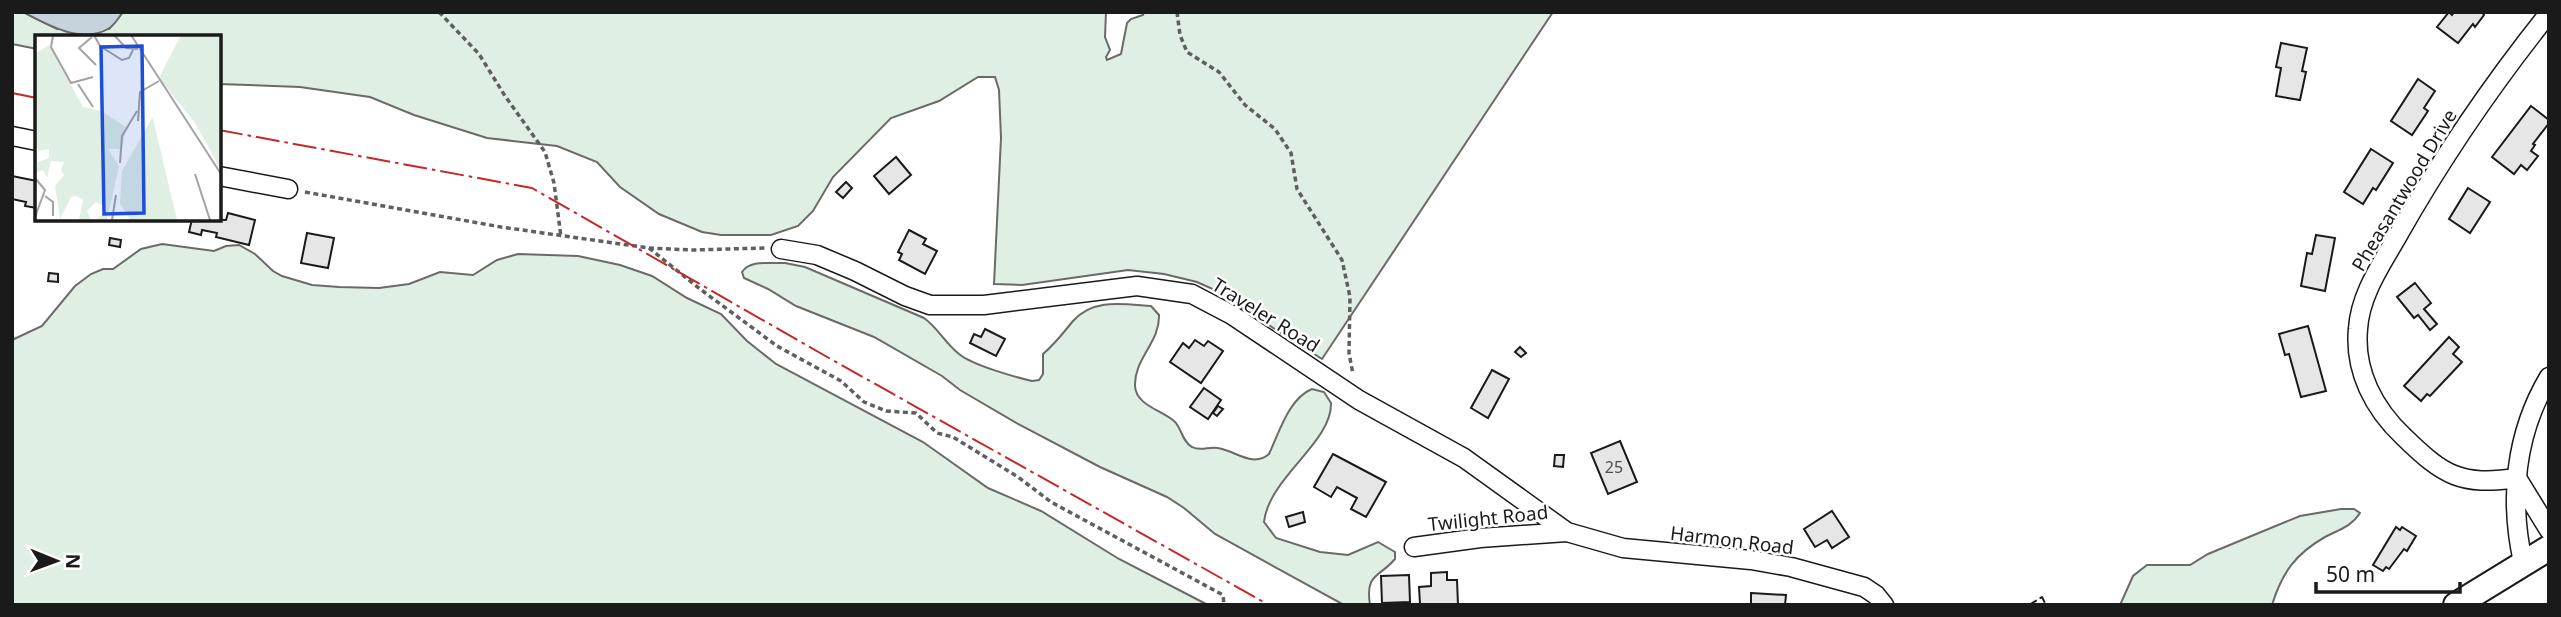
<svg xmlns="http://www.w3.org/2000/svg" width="2561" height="617" font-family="'Noto Sans',sans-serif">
<rect width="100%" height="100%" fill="#fff"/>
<!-- green -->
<g fill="#e0efe3" stroke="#6a6a6a" stroke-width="2">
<path d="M 12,12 L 23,12 L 57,29 L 109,29 L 123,12 L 1106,12 L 1105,37 L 1110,50 L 1106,57 L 1107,60 L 1121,54 L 1127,23 L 1131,19 L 1143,15 L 1144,12 L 1553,12 L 1322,359 L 1242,308 L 1224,294 L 1197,282 L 1164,274 L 1128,270 L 1022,285 L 994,284 L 1001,138 L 999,90 L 995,77 L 978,77 L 939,101 L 891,118 L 833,177 L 813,211 L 798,226 L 771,235 L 721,235 L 702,232 L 659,214 L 620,187 L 597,162 L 557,146 L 487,138 L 414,115 L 370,97 L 300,87 L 219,84 L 219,37 L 37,37 L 37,49 L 12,44 Z"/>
<path d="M 162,244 L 214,251 L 226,246 L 239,245 L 255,254 L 273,271 L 282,276 L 312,285 L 339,287 L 379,288 L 409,284 L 440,272 L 473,275 L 497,260 L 518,254 L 578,256 L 620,265 L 652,276 L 687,298 L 721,314 L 747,341 L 776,364 L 923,442 L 988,488 L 1041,511 L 1119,559 L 1208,605 L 12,605 L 12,340 L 42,326 L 75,286 L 91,274 L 103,269 L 113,269 L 141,249 Z"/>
<path d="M 785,263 L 805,267 L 924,318 C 938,328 945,343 959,354 C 972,365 1015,377 1032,381 L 1039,380 L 1043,374 L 1043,354 C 1055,344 1063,333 1073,321 C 1093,298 1123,304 1151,306 L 1159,315 C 1160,343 1134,358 1135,386 C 1136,405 1161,410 1174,421 C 1182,428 1182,442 1192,447 C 1201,452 1209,446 1218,448 C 1236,451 1253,468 1269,454 C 1279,433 1289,398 1312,389 L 1324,392 L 1331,403 C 1332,443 1269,477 1264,522 L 1276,538 L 1320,552 L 1348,555 L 1378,542 L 1395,552 L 1395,559 C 1379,578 1365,573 1370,605 L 1344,605 L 1215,534 L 1184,508 L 1167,497 L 1100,467 L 1018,424 L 960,390 L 942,376 L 874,337 L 796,306 L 768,289 L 744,278 L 742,272 C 750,259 771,264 785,263 Z"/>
<path d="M 2341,509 L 2354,509 L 2360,513 C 2351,527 2338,530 2325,537 C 2295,554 2282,573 2272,605 L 2120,605 L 2133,576 L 2147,565 L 2190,565 L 2208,554 L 2300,516 Z"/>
</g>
<!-- water -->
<path fill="#c6d2dc" stroke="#6a6a6a" stroke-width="2" d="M 23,12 L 123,12 C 119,17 114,26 108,29 C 81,44 47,25 23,12 Z"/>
<!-- building -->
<g fill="#e6e6e6" stroke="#1a1a1a" stroke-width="2">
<path d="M 2449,12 L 2452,15 L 2454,12 L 2482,12 L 2484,15 L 2475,27 L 2473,24 L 2458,43 L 2437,27 Z"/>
<path d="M 2281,43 L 2307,48 L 2302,71 L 2306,72 L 2300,100 L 2276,96 L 2281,68 L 2276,67 Z"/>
<path d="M 2418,79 L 2435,91 L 2424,108 L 2428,111 L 2412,135 L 2391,121 Z"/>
<path d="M 2531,106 L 2549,120 L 2549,123 L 2533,144 L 2535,145 L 2531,151 L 2538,156 L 2527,170 L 2521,165 L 2514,174 L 2492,157 Z"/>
<path d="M 2371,149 L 2393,163 L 2376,190 L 2373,188 L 2363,204 L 2344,192 Z"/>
<path d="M 896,157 L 911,175 L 889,194 L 874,176 Z"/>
<path d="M 12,176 L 37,181 L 37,208 L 25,206 L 26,202 L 12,199 Z"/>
<path d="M 846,182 L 852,188 L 843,198 L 836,192 Z"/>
<path d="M 2468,188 L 2490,202 L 2470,233 L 2449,219 Z"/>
<path d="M 228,213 L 255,220 L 249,245 L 216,237 L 217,233 L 202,230 L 201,235 L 189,232 L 192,219 L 226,220 Z"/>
<path d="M 909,230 L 926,239 L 923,244 L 937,251 L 925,274 L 899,260 L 902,254 L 898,252 Z"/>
<path d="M 307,233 L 334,238 L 328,268 L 301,263 Z"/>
<path d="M 2316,235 L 2335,238 L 2325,291 L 2301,286 L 2307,253 L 2312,254 Z"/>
<path d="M 110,238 L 121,240 L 120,247 L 109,245 Z"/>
<path d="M 49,273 L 58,274 L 58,282 L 48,281 Z"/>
<path d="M 2415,283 L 2431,303 L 2424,309 L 2437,324 L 2430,330 L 2418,315 L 2414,318 L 2397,297 Z"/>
<path d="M 2308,326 L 2326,391 L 2301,397 L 2289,354 L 2285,355 L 2279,334 Z"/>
<path d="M 985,329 L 1005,339 L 996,356 L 970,343 L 974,334 L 981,337 Z"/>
<path d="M 2449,337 L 2459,347 L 2453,354 L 2462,362 L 2430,396 L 2427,394 L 2421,401 L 2404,386 Z"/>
<path d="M 1195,340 L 1204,346 L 1208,341 L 1223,351 L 1201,383 L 1170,362 L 1183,343 L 1189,348 Z"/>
<path d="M 1520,347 L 1526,353 L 1521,357 L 1515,352 Z"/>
<path d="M 1492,370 L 1509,379 L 1488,418 L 1471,408 Z"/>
<path d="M 1204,388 L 1221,400 L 1208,419 L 1190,407 Z"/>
<path d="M 1218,406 L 1223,409 L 1217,416 L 1213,413 Z"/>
<path d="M 1620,441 L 1637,482 L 1608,494 L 1591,453 Z"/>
<path d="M 1333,454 L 1386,482 L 1366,517 L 1351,509 L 1357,498 L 1337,487 L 1331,497 L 1314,487 Z"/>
<path d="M 1555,455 L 1564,455 L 1563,467 L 1554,466 Z"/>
<path d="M 1832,511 L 1849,537 L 1832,548 L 1827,540 L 1815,547 L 1804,529 Z"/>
<path d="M 1303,512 L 1305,522 L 1289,527 L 1286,517 Z"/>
<path d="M 2396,527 L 2400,530 L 2402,527 L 2416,536 L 2407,551 L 2404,549 L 2389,569 L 2386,567 L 2383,571 L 2373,565 Z"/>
<path d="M 1447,572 L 1447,580 L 1457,580 L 1458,605 L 1420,604 L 1419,587 L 1431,586 L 1431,573 Z"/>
<path d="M 1409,575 L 1410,602 L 1382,603 L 1381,576 Z"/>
<path d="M 1751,593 L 1786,595 L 1785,605 L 1751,605 Z"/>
</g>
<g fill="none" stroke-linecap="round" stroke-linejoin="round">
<!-- street casing -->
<g stroke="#1a1a1a" stroke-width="21">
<g id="street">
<path d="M 12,136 L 37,141"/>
<path d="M 219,176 L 288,189"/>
<path d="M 781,249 L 817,255 L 855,271 L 905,296 L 930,305 L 984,305 L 1137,286 L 1192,294 L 1232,315 L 1359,400 L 1464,458 L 1567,532 L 1623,548 L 1751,560 L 1791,567 L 1864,587 L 1876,595 L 1884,605"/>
<path d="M 2517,478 C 2461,486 2444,476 2404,437 C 2374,409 2354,371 2358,329 C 2360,295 2381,265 2397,237 C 2441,159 2493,83 2549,13"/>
<path d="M 2517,478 L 2549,530"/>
<path d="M 1414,547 L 1480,538 L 1567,532"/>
<path d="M 2523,562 C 2509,499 2515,434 2549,377"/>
</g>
</g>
<!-- secondary casing -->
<g stroke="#1a1a1a" stroke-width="28">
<path id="secondary" d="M 2456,605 L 2549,548"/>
</g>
<!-- path -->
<g stroke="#5f5f5f" stroke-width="3.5" stroke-dasharray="5 3.5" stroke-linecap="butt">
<path d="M 439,12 L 479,54 L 505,96 L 545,152 L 554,183 L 561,237"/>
<path d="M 1177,12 L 1180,35 L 1187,52 L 1219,72 L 1245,105 L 1275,129 L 1291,153 L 1297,189 L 1342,260 L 1350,297 L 1349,353 L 1353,374"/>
<path d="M 305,192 L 501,227 L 649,248 L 692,250 L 765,248"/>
<path d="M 649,248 L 700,289 L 777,346 L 841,381 L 864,402 L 886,411 L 916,413 L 937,433 L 953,437 L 1018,477 L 1051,502 L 1223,595 L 1224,605"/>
</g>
<!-- street -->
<use href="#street" stroke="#fff" stroke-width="18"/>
<!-- secondary -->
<use href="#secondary" stroke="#fff" stroke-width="24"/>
<!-- fence -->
<path stroke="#1a1a1a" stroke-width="2" stroke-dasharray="9 3.5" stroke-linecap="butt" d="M 2029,605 L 2042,597 L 2046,605"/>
<!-- power -->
<g stroke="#c62828" stroke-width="2" stroke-dasharray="24 5 3.5 5" stroke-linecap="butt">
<path d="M 12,93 L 37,98"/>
<path d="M 219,130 L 532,188 L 829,358 L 1269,605"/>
</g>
</g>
<g text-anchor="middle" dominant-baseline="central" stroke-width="5" stroke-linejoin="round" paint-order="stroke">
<!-- number labels -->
<g font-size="16" fill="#4d4d4d">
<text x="1614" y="467">25</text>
</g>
<!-- street labels -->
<g font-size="19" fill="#1a1a1a" stroke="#fff">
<text transform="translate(2404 190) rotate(-59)">Pheasantwood Drive</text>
<text transform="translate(1266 315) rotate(32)">Traveler Road</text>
<text transform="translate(1488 518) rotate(-6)">Twilight Road</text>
<text transform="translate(1732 540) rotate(7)">Harmon Road</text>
</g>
</g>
<!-- overview -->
<g transform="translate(35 35)">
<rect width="186" height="186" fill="#fff"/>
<path d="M 146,0 L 185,0 L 185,133 L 160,88 L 124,43 ZM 14,10 L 48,72 L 66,76 L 91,92 L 87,114 L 73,114 L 84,131 L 72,185 L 61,185 L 72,173 L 61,167 L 52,176 L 56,185 L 44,185 L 48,165 L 42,161 L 36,162 L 25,184 L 20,151 L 29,140 L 26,135 L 29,127 L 16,126 L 12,143 L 8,135 L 0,138 L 0,128 L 14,123 L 14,114 L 4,116 L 1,112 L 0,19 ZM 117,83 L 118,84 L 142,185 L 95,185 L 85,168 L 87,136 Z" fill="#e0efe3"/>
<path fill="none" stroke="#a3a3a3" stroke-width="2" d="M 59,0 L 65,11 L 87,25 L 94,23 L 98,15M 79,0 L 91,13 L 103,14M 96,0 L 186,139M 18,1 L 16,12 L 36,48 L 58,42M 57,2 L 44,13 L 61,30M 43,49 L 58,72M 103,86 L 105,57 L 124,46M 85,128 L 87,101 L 102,76M 160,139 L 175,185M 0,143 L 10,155 L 0,182M 10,161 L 18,167 L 18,181M 77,185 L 81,160"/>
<path fill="#1d4ed8" fill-opacity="0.15" stroke="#1d4ed8" stroke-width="3.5" d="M 107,11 L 109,178 L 69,179 L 66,12 Z"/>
<rect width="186" height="186" fill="none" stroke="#1a1a1a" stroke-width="3.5"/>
</g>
<!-- border -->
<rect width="2561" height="617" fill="none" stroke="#1a1a1a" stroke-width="28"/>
<!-- north arrow -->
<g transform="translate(56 561) rotate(91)" stroke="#ffffff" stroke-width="5" paint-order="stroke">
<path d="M0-5L12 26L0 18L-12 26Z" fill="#1a1a1a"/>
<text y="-10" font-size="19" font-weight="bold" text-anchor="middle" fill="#1a1a1a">N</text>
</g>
<!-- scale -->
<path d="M2316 582v10h144v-10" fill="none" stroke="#1a1a1a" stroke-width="3.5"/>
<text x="2326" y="582" font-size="21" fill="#1a1a1a" stroke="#ffffff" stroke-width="5" paint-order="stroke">50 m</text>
</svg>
